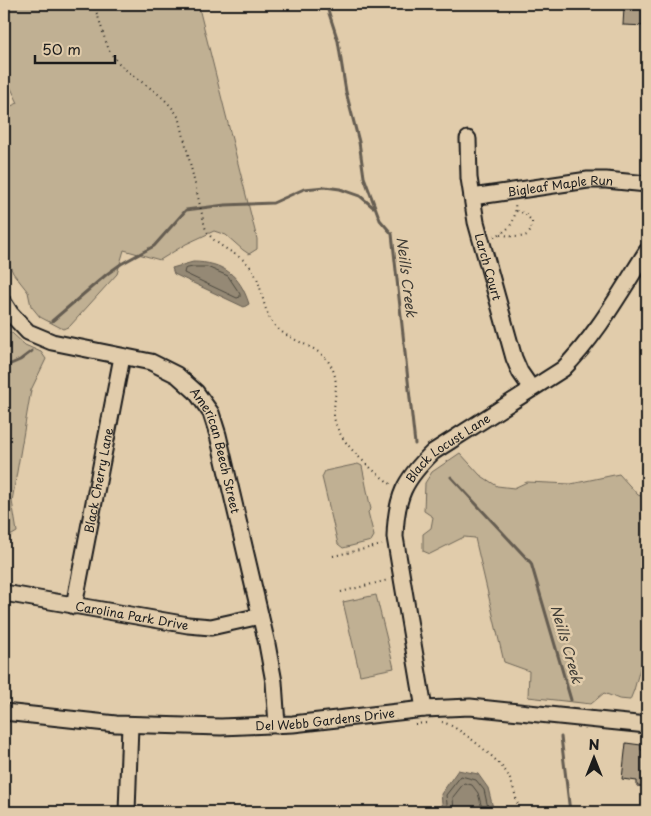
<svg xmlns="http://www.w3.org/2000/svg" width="651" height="816" font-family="'Playpen Sans',sans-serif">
<rect width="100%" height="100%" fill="#e1ccab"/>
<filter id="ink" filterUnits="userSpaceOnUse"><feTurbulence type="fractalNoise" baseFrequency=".02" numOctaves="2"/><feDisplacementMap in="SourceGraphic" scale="10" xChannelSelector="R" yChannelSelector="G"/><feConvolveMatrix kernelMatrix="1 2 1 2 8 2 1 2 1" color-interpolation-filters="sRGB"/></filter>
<g filter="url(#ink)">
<!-- green -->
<g fill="#c0b093" stroke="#6e6658">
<path d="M 4,4 L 198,4 L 257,239 L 257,249 L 249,254 L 243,250 L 226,235 L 214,231 L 186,244 L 160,260 L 124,250 L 117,274 L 70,326 L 63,329 L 40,317 L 31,306 L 28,292 L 13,273 L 4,252 L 4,109 L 18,103 L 10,86 L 4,78 Z"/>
<path d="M 8,333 L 12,333 L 25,345 L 41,352 L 46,359 L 31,390 L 12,501 L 17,532 L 12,535 L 5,535 L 4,337 Z"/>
<path d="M 460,453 L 480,475 L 497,486 L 514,488 L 527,482 L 571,484 L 619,474 L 638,495 L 647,498 L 647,643 L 634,690 L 630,700 L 619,699 L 604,693 L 591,704 L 528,697 L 529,671 L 504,662 L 475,538 L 464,537 L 430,554 L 423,551 L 423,534 L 431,528 L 433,517 L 424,511 L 425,483 L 432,472 Z"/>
<path d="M 358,464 L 362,466 L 370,505 L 371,509 L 368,512 L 374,536 L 371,541 L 343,548 L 338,544 L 322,477 L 325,471 Z"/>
<path d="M 376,595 L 394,668 L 360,675 L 343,602 Z"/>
</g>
<!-- water -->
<g fill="#958974" stroke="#655d51">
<path d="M 193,262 C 223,262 240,275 249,304 L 244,307 L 174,274 L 172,268 Z"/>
<path d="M 458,770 L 478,774 L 488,788 L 494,812 L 443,812 L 441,794 Z"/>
</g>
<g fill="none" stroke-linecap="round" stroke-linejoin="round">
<!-- shore -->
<g stroke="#4c483f" stroke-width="1">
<path d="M 193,267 L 207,267 L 228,276 L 240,294 L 240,297 L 237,298 L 184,273 L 185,269 Z"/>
<path d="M 448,812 L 446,795 L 461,776 L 476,780 L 484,790 L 489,812"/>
<path d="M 454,812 L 453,797 L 464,783 L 472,785 L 478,793 L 483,812"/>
</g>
<!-- stream -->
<g stroke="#655d51" stroke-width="3">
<path d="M 326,4 L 338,41 L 346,92 L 359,142 L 364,177 L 380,220 L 392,234 L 415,444"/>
<path d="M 52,321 L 107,274 L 121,264 L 154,246 L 186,210 L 225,205 L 273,203 L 304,189 L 325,187 L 340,189 L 360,196 L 373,207"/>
<path d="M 4,367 L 20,360 L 32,351"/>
<path d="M 451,477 L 531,563 L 571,700"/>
<path d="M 561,737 L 570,812"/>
</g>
</g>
<!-- building -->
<g fill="#ab9b83" stroke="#1c1c1c">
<path d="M 624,8 L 647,9 L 647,26 L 623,25 Z"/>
<path d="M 626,743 L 641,745 L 641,750 L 647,750 L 647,787 L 637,786 L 637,781 L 622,779 Z"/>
</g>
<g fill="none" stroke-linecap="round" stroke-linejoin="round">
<!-- minor casing -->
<g stroke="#1c1c1c" stroke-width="19">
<g id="minor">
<path id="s1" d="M 468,139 L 469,178 L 476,222 L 514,358 L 520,372 L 531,388"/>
<path id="s2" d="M 472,197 L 588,180 L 606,180 L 647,184"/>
<path id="s3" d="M 4,303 L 11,314 L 28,332 L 52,342 L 151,362 L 177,375 L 196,392 L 211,413 L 218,435 L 267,644 L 274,682 L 277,725"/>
<path id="s4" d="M 4,593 L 188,625 L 211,627 L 260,616"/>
<path id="s5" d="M 74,606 L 122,357"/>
<path id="s6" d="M 424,709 L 395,537 C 396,497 404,480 433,452 L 563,369 C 597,335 621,291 647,251"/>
<path id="s7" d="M 4,712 L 116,724 L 221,727 L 293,724 L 424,709 L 470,707 L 647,725"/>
<path d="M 127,812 L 130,725"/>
</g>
</g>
<!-- path -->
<g stroke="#1c1c1c" stroke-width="2" stroke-dasharray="1 4" stroke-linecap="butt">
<path d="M 92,4 C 103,21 102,44 116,60 C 136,83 165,91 180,120 L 205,227 C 213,248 239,251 252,269 C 264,286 261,313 277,328 C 293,343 318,345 330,364 C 340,380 334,396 334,413 C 333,439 373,471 392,485"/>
<path d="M 501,234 C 516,238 533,241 532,221 L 524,213 L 516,211"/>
<path d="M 494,236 C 511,231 517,219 515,202"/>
<path d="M 333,556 L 382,545"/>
<path d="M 341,592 L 388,580"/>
<path d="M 442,722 C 457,725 501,761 508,775 C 514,786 516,800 520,812"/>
<path d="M 415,724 L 427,723"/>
</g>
<!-- minor -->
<use href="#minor" stroke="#e1ccab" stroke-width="15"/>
</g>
</g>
<g text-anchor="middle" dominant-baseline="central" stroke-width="5" stroke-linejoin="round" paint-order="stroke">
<!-- street labels -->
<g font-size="12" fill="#1c1c1c" stroke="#e1ccab">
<text stroke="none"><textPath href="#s2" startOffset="89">Bigleaf Maple Run</textPath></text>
<text stroke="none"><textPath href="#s1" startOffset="130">Larch Court</textPath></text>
<text stroke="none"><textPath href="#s6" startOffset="285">Black Locust Lane</textPath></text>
<text stroke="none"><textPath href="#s3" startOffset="282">American Beech Street</textPath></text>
<text stroke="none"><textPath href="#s5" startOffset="128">Black Cherry Lane</textPath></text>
<text stroke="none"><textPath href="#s4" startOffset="130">Carolina Park Drive</textPath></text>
<text stroke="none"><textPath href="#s7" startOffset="322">Del Webb Gardens Drive</textPath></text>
</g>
<!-- water labels -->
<g font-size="14" font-style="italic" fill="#403d36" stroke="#e1ccab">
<text transform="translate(407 277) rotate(83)">Neills Creek</text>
<text transform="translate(567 644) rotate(74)">Neills Creek</text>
</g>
</g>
<!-- margin -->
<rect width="651" height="816" fill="none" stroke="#e1ccab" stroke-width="20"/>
<rect x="10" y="10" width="631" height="796" fill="none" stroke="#1c1c1c" stroke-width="2" filter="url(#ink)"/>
<!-- north arrow -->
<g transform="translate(594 758)" stroke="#e1ccab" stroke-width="4" paint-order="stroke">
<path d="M0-4L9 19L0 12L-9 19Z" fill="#1c1c1c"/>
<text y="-8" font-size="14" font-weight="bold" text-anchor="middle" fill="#1c1c1c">N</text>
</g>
<!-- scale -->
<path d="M35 55v8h80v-8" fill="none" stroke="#1c1c1c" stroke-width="2.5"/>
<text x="42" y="55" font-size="15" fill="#1c1c1c" stroke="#e1ccab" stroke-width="4" paint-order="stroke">50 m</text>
</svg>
